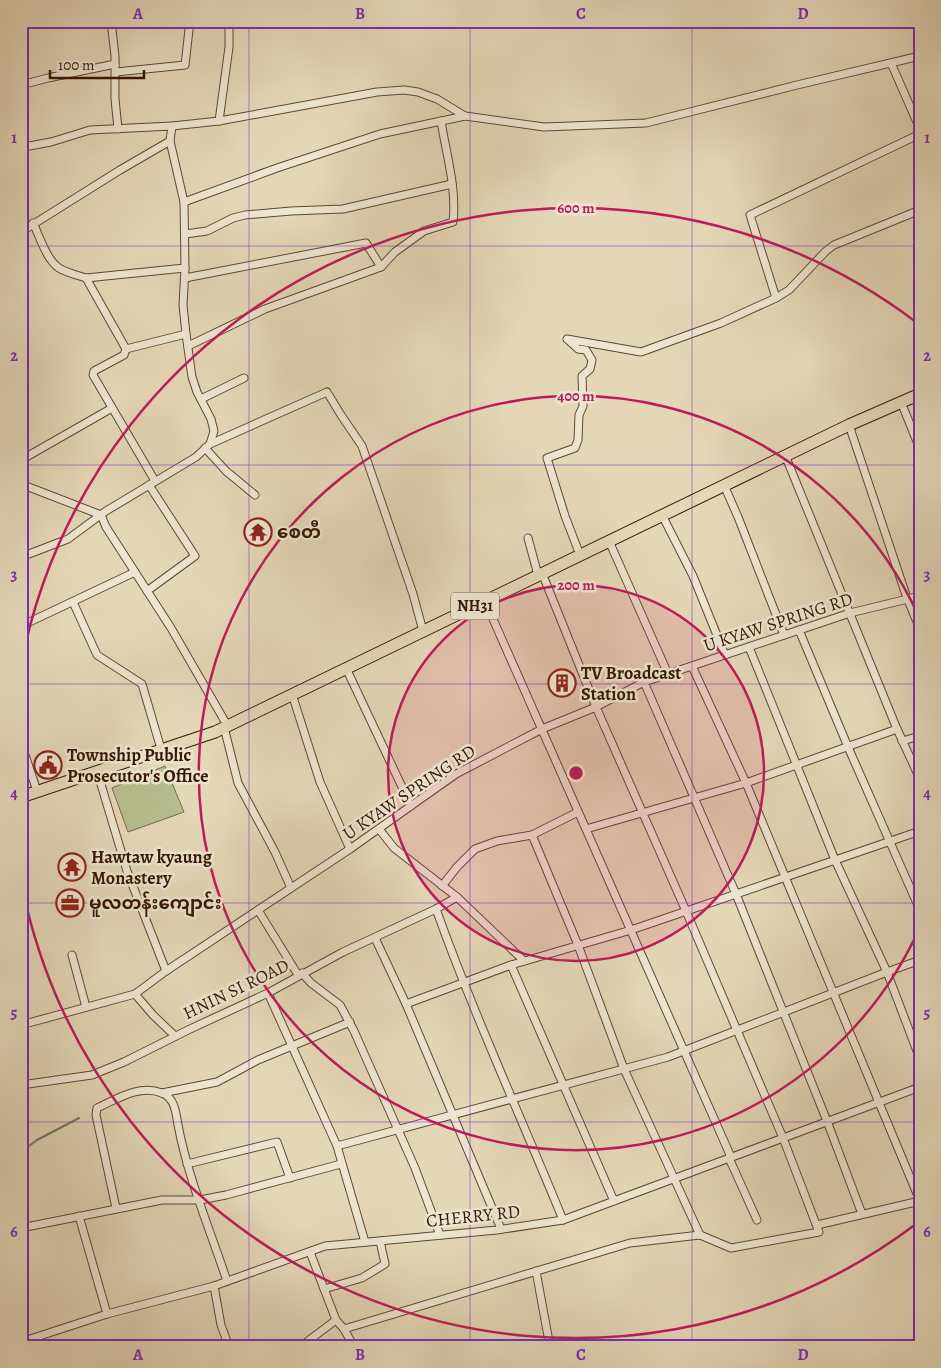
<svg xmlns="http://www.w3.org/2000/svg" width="941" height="1368" font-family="Alegreya,'Noto Sans Myanmar',serif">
<rect width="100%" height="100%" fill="#e4d7b8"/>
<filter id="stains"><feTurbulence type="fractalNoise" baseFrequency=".004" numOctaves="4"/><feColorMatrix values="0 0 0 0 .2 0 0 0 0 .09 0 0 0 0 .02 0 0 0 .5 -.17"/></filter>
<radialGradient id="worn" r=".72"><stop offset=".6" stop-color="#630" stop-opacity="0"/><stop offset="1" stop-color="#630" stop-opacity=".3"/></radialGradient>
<!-- green -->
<path fill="#b6be8d" stroke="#766a48" d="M 165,766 L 184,812 L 128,832 L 112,788 Z"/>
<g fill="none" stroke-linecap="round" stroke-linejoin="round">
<!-- stream -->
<path stroke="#6f786c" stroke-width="2" d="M 21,1152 L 37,1140 L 79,1118"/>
<!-- minor casing -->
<g stroke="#624631" stroke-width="9">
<g id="minor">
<path d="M 111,21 L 115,56 L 115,99 L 118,129"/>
<path d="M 891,63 L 920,129"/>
<path d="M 116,72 L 185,65 L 190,21"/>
<path d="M 21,85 L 48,78 L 115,64"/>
<path d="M 219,121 L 377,92 L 404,90 L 418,92 L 437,99 L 465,116"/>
<path d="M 172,126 L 219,121 L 229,47 L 229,21"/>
<path d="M 21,146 L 29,146 L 51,142 L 90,130 L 172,126 L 170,141 L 184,202 L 185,268 L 183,305 L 186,334 L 192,377 L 197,392 L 211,419 L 214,431 L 210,444 L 196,457 L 106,511 L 68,539 L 21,557"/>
<path d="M 184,202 L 277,168 L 380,134 L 465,116 L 544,127 L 646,123 L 797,85 L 920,56"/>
<path d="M 33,223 C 40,237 46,259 59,268 C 67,273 77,275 86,278 L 185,268"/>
<path d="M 21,232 L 120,170 L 170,141"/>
<path d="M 185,234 L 207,231 L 233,218 L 245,215 L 291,211 L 343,209 L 452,184"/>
<path d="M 86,278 L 126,349"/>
<path d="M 185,278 L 366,243 L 381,267"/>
<path d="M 776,298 L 750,215 L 920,134"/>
<path d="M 188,346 L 265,309 L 381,267 L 395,252 L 424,231 L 453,222 C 457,189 446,153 441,121"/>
<path d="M 126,349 L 124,355 L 94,371 L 93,375 L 155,481"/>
<path d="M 126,349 L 186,334"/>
<path d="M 201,399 L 244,378"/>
<path d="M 901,402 L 920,449"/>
<path d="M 849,425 L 907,598 L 920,629"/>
<path d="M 210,444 L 327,392 L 341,415 L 362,446 L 413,594 L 423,631"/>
<path d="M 205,448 L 226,471 L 255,495"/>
<path d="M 785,455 L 897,729 L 920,779"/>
<path d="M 21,460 L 112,408"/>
<path d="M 21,484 L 101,515 L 106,527 L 171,628 L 227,725"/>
<path d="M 724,485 L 738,517 L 784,635"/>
<path d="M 662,515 L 693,576 L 725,655"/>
<path d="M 528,538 L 538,575"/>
<path d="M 609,541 L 668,674"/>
<path d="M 580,555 L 565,516 L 547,458 L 575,448 L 578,440 L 579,415 L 583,406 L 582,376 L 590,369 L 592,360 L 586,350 L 578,349 L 567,339 L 641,352 L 721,323 L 776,298 L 789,290 L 826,251 L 834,245 L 920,210"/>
<path d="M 147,591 L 195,556 L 149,485"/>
<path d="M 485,601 L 731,1157"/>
<path d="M 73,602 L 97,655 L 142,684 L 161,749"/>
<path d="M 21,626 L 135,572"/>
<path d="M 799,630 L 848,747 L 920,910"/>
<path d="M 749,647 L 835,860 L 887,972 L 920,960"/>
<path d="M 692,666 L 746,783 L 920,1201"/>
<path d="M 346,668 L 411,806"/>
<path d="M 644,682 L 736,894 L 827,1121 L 862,1214"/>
<path d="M 292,694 L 320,782 L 350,849"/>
<path d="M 224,727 L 238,783 L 275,852 L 291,888"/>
<path d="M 902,741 L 920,736"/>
<path d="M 21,743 L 37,791"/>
<path d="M 97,771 L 127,871 L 166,971"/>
<path d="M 379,829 L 394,848 L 457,897 L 524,961"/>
<path d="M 586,829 L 746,783 L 897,729"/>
<path d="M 532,835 L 578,945 L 624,1069 L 700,1235"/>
<path d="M 442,886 L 457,867 L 475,849 L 497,841 L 532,835 L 578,812"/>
<path d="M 436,909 C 474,1015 521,1117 563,1220"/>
<path d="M 258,910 L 298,975"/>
<path d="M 375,938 L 406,1004 L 501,1229"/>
<path d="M 72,955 L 86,1007"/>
<path d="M 511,965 L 614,1201"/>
<path d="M 302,973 L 311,983 L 340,1005 L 354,1031 L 415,1168 L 440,1235"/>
<path d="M 268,993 L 337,1146 L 365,1242"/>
<path d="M 135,994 L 153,1015 L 175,1036"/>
<path d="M 406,1004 L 511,965 L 631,930 L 920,831"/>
<path d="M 21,1025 L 135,994 L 166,971 L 350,849 L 456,774 L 542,729 L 596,707 L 644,682 L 850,613 L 920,596"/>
<path d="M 21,1085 L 92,1075 L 124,1062 L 188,1030 L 268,993 L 343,952 L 436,909 L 457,897"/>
<path d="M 162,1093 L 217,1082 L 258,1060 L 350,1022"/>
<path d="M 337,1146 L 668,1057 L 887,972 L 920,1059"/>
<path d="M 729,1158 L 757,1220"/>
<path d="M 187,1164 L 277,1142 L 290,1178"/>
<path d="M 116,1208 L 96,1115 L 97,1108 C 117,1099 139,1084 162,1093 C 175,1098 176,1113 178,1125 C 188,1178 210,1230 227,1281"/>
<path d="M 79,1216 L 107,1314"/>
<path d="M 817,1225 L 920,1201"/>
<path d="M 21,1228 L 162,1200 L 200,1200 L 226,1195 L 341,1164"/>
<path d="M 310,1252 L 336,1320 L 344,1329 L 354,1347"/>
<path d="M 536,1271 L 550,1347"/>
<path d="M 214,1286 L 221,1325 L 229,1347"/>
<path d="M 324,1289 L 362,1278 L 385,1264 L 380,1241"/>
<path d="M 344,1329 L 630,1243 L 700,1235 L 731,1248 L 819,1232 L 783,1138 L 686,911 L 596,707 L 542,573"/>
<path d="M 21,1342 L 107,1314 L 214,1286 L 325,1246 L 497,1230 L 563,1220 L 920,1087"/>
<path d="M 300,1347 L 336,1320"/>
</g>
</g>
<!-- trunk casing -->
<g stroke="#361604" stroke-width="13">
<path id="trunk" d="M 21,797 L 215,732 L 849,425 L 920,394"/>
</g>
<!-- minor -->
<use href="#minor" stroke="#ede5d1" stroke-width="7"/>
<!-- trunk -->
<use href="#trunk" stroke="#e4d7b8" stroke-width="11"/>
</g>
<!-- grid -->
<path fill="none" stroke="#7b2cbf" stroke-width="1" stroke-opacity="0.55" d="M 249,21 L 249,1347M 470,21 L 470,1347M 692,21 L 692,1347M 21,246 L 920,246M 21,465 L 920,465M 21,684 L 920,684M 21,903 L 920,903M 21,1122 L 920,1122"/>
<!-- distance rings -->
<circle cx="576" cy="773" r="188" fill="#c2185b" fill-opacity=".12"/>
<g fill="none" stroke="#c2185b" stroke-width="2.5">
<circle cx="576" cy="773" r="188"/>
<path d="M919 929A377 377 0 1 1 919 617"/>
<path d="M916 1224A565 565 0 0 1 21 881M21 665A565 565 0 0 1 916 322"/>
</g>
<!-- icons -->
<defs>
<g id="temple-ring" transform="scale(1.4375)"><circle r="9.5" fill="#ede5d1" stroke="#8f2418" stroke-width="1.5"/><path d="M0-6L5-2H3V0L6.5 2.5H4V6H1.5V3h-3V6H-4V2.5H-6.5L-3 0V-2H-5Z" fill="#8f2418"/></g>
<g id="building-ring" transform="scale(1.4375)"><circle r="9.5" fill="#ede5d1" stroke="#8f2418" stroke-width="1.5"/><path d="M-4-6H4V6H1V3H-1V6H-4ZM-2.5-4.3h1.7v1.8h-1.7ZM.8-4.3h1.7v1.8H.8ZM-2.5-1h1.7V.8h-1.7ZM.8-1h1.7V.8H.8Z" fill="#8f2418"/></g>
<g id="civic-ring" transform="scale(1.4375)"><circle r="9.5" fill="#ede5d1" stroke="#8f2418" stroke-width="1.5"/><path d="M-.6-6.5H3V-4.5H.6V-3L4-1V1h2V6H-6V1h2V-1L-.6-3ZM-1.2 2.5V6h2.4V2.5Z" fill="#8f2418"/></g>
<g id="office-ring" transform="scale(1.4375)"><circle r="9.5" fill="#ede5d1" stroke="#8f2418" stroke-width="1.5"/><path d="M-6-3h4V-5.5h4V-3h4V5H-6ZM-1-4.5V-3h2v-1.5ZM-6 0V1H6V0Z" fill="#8f2418"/></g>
</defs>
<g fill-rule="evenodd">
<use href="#temple-ring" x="258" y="532"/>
<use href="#building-ring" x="562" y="683"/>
<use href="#civic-ring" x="48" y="765"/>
<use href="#temple-ring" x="72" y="867"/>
<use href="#office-ring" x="70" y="903"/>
</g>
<g text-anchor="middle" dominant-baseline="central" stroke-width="5" stroke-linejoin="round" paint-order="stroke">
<!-- shield labels -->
<rect fill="#ede5d1" stroke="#6d5442" stroke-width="1" x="451" y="592.5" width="48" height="27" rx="4"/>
<g font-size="16" font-weight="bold" fill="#361604">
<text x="475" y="606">NH31</text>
</g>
<!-- poi labels -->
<g font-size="18" font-weight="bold" fill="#361604" stroke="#ede5d1" text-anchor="start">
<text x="277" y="532">စေတီ</text>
<text x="581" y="673">TV Broadcast<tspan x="581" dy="21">Station</tspan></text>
<text x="67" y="755">Township Public<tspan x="67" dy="21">Prosecutor's Office</tspan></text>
<text x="91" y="857">Hawtaw kyaung<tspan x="91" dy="21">Monastery</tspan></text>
<text x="89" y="903">မူလတန်းကျောင်း</text>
</g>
<!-- street labels -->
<g font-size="18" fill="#361604" stroke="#ede5d1">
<text transform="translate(778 622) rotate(-18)">U KYAW SPRING RD</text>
<text transform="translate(409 792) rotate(-34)">U KYAW SPRING RD</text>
<text transform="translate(236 989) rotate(-26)">HNIN SI ROAD</text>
<text transform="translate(473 1216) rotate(-6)">CHERRY RD</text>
</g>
</g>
<circle cx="576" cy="773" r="8" fill="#c2185b" stroke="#ede5d1" stroke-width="2.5"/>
<g font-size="15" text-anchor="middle" font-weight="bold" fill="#c2185b" stroke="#ede5d1" stroke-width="5" stroke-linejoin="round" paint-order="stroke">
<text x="576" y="213">600 m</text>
<text x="576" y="401">400 m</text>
<text x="576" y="590">200 m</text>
</g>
<!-- margin -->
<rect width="941" height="1368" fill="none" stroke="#e4d7b8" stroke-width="55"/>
<!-- scale -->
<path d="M50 70v8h94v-8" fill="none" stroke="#361604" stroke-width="2.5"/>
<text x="58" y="70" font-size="15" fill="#361604" stroke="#ede5d1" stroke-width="4" paint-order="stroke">100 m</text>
<rect x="28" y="28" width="886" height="1312" fill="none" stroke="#7b2cbf" stroke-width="2"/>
<g font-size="16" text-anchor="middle" font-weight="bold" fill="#7b2cbf">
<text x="138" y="19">A</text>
<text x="360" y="19">B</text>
<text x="581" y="19">C</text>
<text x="803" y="19">D</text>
<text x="14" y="143">1</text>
<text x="927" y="143">1</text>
<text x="14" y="361">2</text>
<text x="927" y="361">2</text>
<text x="14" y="580">3</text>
<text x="927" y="580">3</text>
<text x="14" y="799">4</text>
<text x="927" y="799">4</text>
<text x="14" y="1018">5</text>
<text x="927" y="1018">5</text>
<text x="14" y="1237">6</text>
<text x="927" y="1237">6</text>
<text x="138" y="1360">A</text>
<text x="360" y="1360">B</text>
<text x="581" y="1360">C</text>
<text x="803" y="1360">D</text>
</g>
<rect width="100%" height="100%" filter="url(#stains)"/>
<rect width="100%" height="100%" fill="url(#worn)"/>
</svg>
